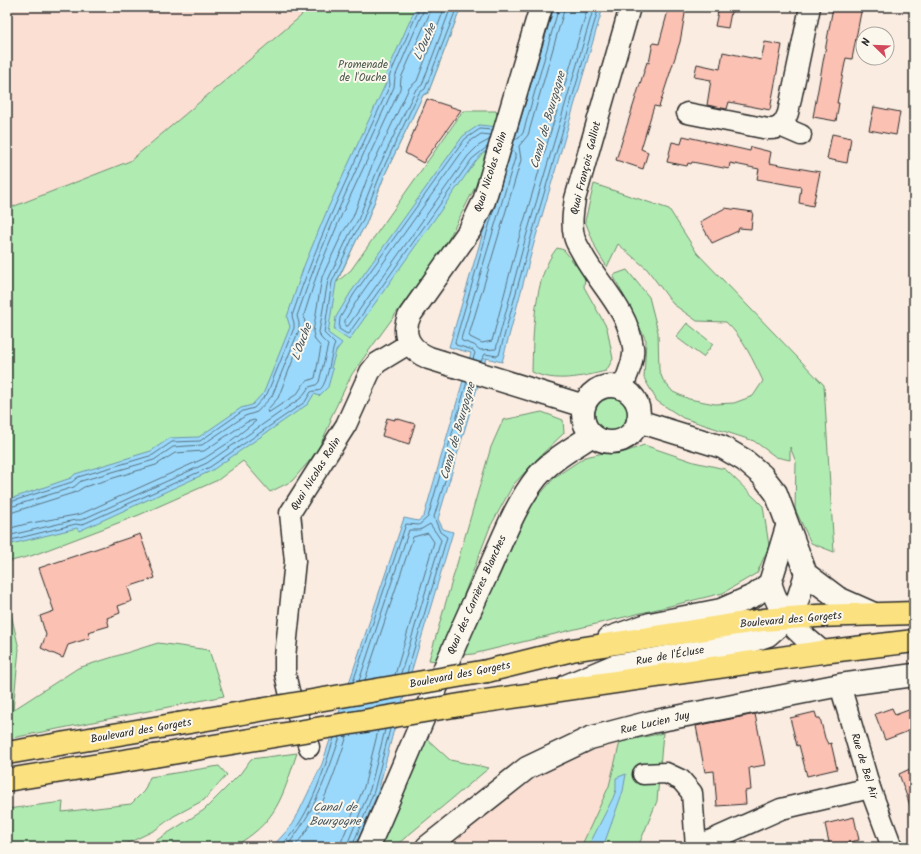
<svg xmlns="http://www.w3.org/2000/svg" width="921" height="854" font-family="Kalam,sans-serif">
<rect width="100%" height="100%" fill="#fbece1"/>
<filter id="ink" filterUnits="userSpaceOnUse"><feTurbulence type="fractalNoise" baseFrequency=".025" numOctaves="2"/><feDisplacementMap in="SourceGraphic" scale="8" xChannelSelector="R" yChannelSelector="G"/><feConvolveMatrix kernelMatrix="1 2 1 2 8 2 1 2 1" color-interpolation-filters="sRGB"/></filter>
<g filter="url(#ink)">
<!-- built -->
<g fill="#fbdfd3">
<path d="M 7,7 L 304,7 L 301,16 L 130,161 L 7,209 Z"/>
<path d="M 620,742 L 609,786 L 581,847 L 441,847 L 507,790 L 554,764 Z"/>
</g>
<!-- green -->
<g fill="#b0ecb2" stroke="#6e8c6e">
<path d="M 304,7 L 461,7 L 428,93 L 423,95 L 385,174 L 366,224 L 357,239 L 337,282 L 351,270 L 463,111 L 496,111 L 500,124 L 491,156 L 445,246 L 352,374 L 330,419 L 331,421 L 317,452 L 292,481 L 270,492 L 243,461 L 218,480 L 139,515 L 31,556 L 7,562 L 7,209 L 130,161 L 301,16 Z"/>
<path d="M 594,184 L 669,209 L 697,253 L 824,385 L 834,552 L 811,543 L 795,509 L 796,462 L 790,447 L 790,460 L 776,457 L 754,441 L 683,418 L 657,401 L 644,378 L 646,340 L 613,275 L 627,270 L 649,297 L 658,332 L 659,370 L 663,380 L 673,392 L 689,399 L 715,404 L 734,403 L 753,396 L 763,381 C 753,360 743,338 726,322 L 697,321 L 673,304 L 647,269 L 618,244 L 607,267 L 597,251 L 585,221 Z"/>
<path d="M 557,248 L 564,250 L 585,277 L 584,287 L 607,328 L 613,359 L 606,371 C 581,377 556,383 532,372 C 533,336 533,277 557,248 Z"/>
<path d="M 687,323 L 713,344 L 703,357 L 676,337 Z"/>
<circle cx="612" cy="415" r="17"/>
<path d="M 542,412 L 563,420 L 564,433 L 539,457 L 513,485 L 490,527 L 450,631 L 436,661 L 429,660 L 491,447 L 503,420 Z"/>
<path d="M 644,445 L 694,462 L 725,469 L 763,506 L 769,546 L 757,573 L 723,593 L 473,654 L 462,655 L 481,616 L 504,557 L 525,512 L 555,477 L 585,457 L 613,451 L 628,451 Z"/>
<path d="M 7,596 L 19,649 L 13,710 L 78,668 L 158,643 L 209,650 L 224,696 L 7,739 Z"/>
<path d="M 663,733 L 657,801 L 638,847 L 581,847 L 609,786 L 620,742 Z"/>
<path d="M 425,737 L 450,760 L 489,768 L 394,847 L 375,847 Z"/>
<path d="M 297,753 C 282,798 277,822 233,847 L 146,847 L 204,810 L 240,774 L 251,759 Z"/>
<path d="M 219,766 L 227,775 L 204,800 L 174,816 L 155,830 L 120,847 L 7,847 L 7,809 L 63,802 L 62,812 L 131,804 L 144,791 L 150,777 Z"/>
</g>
<!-- water -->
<g fill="#9bd9fc" stroke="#6e93a8">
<path d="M 416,7 L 461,7 L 428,93 L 423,95 L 385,174 L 366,224 L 357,239 L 336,283 L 328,333 L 342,343 L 336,351 L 331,368 L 333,369 L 328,387 L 319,396 L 314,394 L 308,404 L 211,471 L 79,531 L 77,528 L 7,545 L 7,500 L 71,478 L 75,474 L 151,451 L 170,438 L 199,437 L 241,408 L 252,405 L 264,392 L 290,327 L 287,317 L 304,266 L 328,208 L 386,83 L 385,77 Z"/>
<path d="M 551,7 L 603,7 L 534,243 L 502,362 L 486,358 L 438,519 L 443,529 L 453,532 L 393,733 L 378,792 L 355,847 L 272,847 L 293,824 L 322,764 L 404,518 L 418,521 L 424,516 L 471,353 L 449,347 L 506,155 L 492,149 L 483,153 L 475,162 L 349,340 L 334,330 L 336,317 L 351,292 L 463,136 L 479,125 L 499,127 Z"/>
<path d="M 626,774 L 623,791 L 603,847 L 588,847 L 613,798 L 616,790 L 616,778 Z"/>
</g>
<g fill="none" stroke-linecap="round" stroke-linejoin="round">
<!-- shore -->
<g stroke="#58717f" stroke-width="1">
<path d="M 431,7 L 429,15 L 401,78 L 400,89 L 342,214 L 318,271 L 304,315 L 305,324 L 304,332 L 278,398 L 267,410 L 268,413 L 297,394 L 305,382 L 315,378 L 321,347 L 315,340 L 313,332 L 322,277 L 343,232 L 353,217 L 371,168 L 383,143 L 409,88 L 417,81 L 445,7"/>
<path d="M 565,7 L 528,135 L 519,146 L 521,160 L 469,335 L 470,337 L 482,343 L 492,341 L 519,238 L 588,7"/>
<path d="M 516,134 L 554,7"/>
<path d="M 489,140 L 478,146 L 468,156 L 348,326 L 345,326 L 345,320 L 359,297 L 469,142 L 481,134 L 491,135"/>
<path d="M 514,140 L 519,138 L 523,133 L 559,7"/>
<path d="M 487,147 L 472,159 L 349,333 L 347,334 L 339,329 L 340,318 L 354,294 L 465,139 L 480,129 L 492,130"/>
<path d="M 512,148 L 515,153 L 515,158 L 461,339 L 462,341 L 474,345 L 480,350 L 496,349 L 525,240 L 594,7"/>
<path d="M 473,359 L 475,353 L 473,350 L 456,345 L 455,342 L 510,154"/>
<path d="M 481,361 L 485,354 L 497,356 L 499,355 L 530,241 L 599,7"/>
<path d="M 7,503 L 72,482 L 78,477 L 153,455 L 172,442 L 200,441 L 243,411 L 254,408 L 267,394 L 294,328 L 294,323 L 292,316 C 318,236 355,162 390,85 L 389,77 L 420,7"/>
<path d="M 7,508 L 74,487 L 81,481 L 154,460 L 173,447 L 202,445 L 245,416 L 257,412 L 272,396 L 299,330 L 299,323 L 297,316 C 323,237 360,163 394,87 L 395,77 L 425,7"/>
<path d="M 7,514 L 76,492 L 84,487 L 156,465 L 175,453 L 204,451 L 247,422 L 254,420 L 256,421 L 228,443 L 205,458 L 81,514 L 26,524 L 7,529"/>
<path d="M 7,536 L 75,520 L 81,520 L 207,463 L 301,398 L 309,387 L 316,385 L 319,382 L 328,345 L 321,338 L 319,332 L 328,280 L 349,235 L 358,220 L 377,171 L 415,91 L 422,85 L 451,7"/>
<path d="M 7,541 L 76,524 L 81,525 L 210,467 L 305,402 L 311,392 C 313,391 315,391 317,391 C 328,389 330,354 335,344 L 324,333 L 332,282 L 353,237 L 362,222 L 381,173 L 419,93 L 425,89 L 457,7"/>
<path d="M 407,673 L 447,537 L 440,532 L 434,517 L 474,385"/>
<path d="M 365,680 L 413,537 L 428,533 L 434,542 L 395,675"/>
<path d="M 359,681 L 409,530 L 420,530 L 430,524 L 441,540 L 401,673"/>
<path d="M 353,682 L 406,524 L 419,525 L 428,517 L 467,382"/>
<path d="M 279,847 C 308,823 323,773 334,738"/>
<path d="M 286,847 C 313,815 327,776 340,737"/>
<path d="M 294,847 C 321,816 334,775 347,736"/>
<path d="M 340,847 L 342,840 L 364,787 L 378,731"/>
<path d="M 346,847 L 370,789 L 385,730"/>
<path d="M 352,847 L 374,791 L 390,729"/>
</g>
</g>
<!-- building -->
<g fill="#fbc1b3" stroke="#2b2b2b">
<path d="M 669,7 L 686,8 L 680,42 L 659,107 L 654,106 L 641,149 L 648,152 L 643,169 L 616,160 L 647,62 L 649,63 L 653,43 L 659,44 Z"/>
<path d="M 719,7 L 732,7 L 728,28 L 715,26 Z"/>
<path d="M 833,7 L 862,7 L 852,59 L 846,58 L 837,103 L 839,103 L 836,121 L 813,117 Z"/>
<path d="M 765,42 L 782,45 L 770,110 L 729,102 L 727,109 L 707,105 L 711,80 L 694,77 L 697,64 L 720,69 L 723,52 L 761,60 Z"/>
<path d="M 427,99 L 461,110 L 423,163 L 405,153 Z"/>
<path d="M 874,107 L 900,112 L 896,135 L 869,130 Z"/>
<path d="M 832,134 L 851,138 L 847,163 L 827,159 Z"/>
<path d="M 683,136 L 750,151 L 751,147 L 771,152 L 769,163 L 820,172 L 813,206 L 799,203 L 801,187 L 757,179 L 759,169 L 730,163 L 729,169 L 692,162 L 691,164 L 688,163 L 687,166 L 667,162 L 672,142 L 681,144 Z"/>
<path d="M 725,208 L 753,212 L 751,229 L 739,228 L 738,231 L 712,243 L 700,222 Z"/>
<path d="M 387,418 L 395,420 L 395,418 L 415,424 L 409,444 L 382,436 Z"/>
<path d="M 140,534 L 155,578 L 128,587 L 132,601 L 118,606 L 120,613 L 107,618 L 109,626 L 88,632 L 90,638 L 68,645 L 63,658 L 41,648 L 46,635 L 40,616 L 54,611 L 39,568 Z"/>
<path d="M 892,708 L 895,715 L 914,708 L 914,729 L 885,740 L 875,714 Z"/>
<path d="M 815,712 L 817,718 L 820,718 L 825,738 L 828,744 L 831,743 L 837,769 L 807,776 L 799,745 L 797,746 L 790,718 Z"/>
<path d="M 755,714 L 765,765 L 749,768 L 751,790 L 745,791 L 746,804 L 717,806 L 714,771 L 705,772 L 696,726 Z"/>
<path d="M 914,767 L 914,811 L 912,811 L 899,774 Z"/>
<path d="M 854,817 L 859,840 L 830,847 L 825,824 Z"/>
</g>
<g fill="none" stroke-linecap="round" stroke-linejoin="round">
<!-- minor casing -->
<g stroke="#2b2b2b" stroke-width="23">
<g id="minor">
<path d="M 687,113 L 768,129 C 779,130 784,124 788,113 L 810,7"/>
<path d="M 780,126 L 801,135"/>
<path d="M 622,388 C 627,376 635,360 633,347 C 628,309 598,284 582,253 C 579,247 575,242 574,236 C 571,223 573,212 575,199 L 630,7"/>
<path d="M 840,685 L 870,788 L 892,847"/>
<path d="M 309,747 L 289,691 L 285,674 L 285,657 L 295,561 L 290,513 L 346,425 L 370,372 L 377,363 L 410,343"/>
<path d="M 643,774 L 666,773 L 681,780 L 692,793 L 696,847"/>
<path d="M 696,847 L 781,809 L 870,788"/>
</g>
</g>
<!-- tertiary casing -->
<g stroke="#2b2b2b" stroke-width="25">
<g id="tertiary">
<path d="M 541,7 L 484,201 L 470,230 L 410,315 C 400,335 410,350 429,358 L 584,406"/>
<circle cx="611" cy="414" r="28"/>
<path d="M 638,421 L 722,447 L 744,460 L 762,475 L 776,493 L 806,574 L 838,598 L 874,614"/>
<path d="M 770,583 C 782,620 794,628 822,652"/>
<path d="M 609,638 L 650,624 L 721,610 L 755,595 L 770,583 L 787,527"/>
<path d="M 566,686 L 614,666 L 742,644 L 768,635 L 786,619 L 797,602 L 806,574"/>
<path d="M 368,847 C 408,757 444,665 486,576 C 502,542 514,506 537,477 C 552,459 574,448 592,435"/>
<path d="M 427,847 L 527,768 L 590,738 L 651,722 L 840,685 L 914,675"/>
</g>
</g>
<!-- primary casing -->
<g stroke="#2b2b2b" stroke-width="25">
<g id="primary">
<path d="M 487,671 L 572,650 L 763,620 L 817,616 L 914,613"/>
<path d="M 472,703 L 822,652 L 914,641"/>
<path d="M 7,753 L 178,724"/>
<path d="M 7,780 L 154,756"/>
</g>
</g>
<!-- minor -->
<use href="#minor" stroke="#fbf7ec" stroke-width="20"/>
<!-- tertiary -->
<use href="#tertiary" stroke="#fbf7ec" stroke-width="22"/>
<!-- primary -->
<use href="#primary" stroke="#fbe180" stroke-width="22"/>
<!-- primary-bridge casing -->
<g stroke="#2b2b2b" stroke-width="25" stroke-linecap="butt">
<g id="primary-bridge">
<path d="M 178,724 L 487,671"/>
<path d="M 154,756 L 472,703"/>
</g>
</g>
<!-- primary-bridge -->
<use href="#primary-bridge" stroke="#fbe180" stroke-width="22"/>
</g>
</g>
<g text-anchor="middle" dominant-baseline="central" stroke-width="4" stroke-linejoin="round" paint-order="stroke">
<!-- park labels -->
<g font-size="11" fill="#4c5b4d" stroke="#fbf7ec">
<text x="363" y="65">Promenade<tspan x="363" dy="13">de l'Ouche</tspan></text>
</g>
<!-- street labels -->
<g font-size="11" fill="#2b2b2b" stroke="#fbf7ec">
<text transform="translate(586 168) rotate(-76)">Quai François Galliot</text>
<text transform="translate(491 172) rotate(-72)">Quai Nicolas Rolin</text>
<text transform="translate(316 474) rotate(-58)">Quai Nicolas Rolin</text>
<text transform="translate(477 595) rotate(-66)">Quai des Carrières Blanches</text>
<text transform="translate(791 620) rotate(-5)">Boulevard des Gorgets</text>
<text transform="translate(670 656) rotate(-10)">Rue de l'Écluse</text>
<text transform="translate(460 675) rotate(-11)">Boulevard des Gorgets</text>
<text transform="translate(655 723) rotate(-13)">Rue Lucien Juy</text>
<text transform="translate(141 731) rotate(-10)">Boulevard des Gorgets</text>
<text transform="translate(864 766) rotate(73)">Rue de Bel Air</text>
</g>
<!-- water labels -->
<g font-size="12" font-style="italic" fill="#47565f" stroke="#fbf7ec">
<text transform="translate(425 42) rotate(-66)">L'Ouche</text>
<text transform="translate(548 120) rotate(-74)">Canal de Bourgogne</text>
<text transform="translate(302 342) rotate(-70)">L'Ouche</text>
<text transform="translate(458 431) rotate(-74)">Canal de Bourgogne</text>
<text x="335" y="807">Canal de<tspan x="335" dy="14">Bourgogne</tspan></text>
</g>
</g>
<!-- margin -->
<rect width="921" height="854" fill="none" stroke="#fbf7ec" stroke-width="24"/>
<rect x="12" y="12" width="897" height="830" fill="none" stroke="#2b2b2b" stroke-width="1.5" filter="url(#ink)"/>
<!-- north arrow -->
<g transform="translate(875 46) rotate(293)"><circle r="19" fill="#fbf7ec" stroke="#a8a59f"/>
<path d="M0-3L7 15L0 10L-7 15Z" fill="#d1495b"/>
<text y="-6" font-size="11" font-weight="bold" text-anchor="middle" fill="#2b2b2b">N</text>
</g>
</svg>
